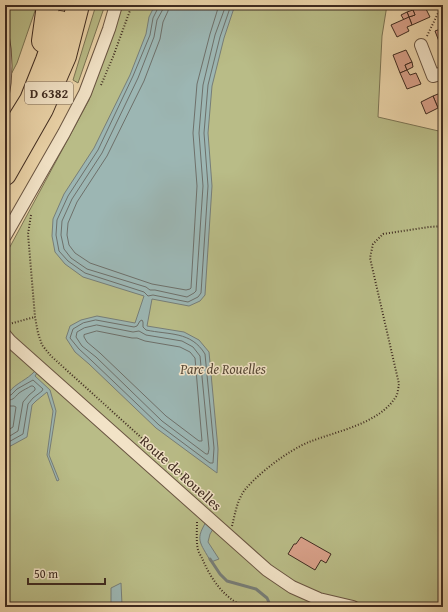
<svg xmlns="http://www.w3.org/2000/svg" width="448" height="612" font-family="'Gentium Book Plus',serif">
<rect width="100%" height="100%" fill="#ebd4a9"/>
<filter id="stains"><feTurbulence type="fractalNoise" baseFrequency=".005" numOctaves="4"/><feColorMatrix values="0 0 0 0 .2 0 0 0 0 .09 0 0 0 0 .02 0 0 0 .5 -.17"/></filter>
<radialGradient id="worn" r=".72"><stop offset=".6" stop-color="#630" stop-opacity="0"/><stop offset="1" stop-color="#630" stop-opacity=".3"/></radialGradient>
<!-- green -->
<g fill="#b9bc87" stroke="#7c7454">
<path d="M 5,5 L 37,5 L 17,63 L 5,86 Z"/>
<path d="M 96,5 L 105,5 L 78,83 L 73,80 Z"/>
<path d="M 122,5 L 387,5 L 382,36 L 378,117 L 443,132 L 443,607 L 5,607 L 5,256 L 89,100 Z"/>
</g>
<!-- water -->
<g fill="#9cb6b3" stroke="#777e78">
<path d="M 155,5 L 235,5 L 224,38 L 212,86 L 208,133 L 212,186 L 205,295 L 200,301 L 189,306 L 152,299 L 147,326 L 184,332 L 199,340 L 209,352 L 218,449 L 217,473 L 156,428 L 89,364 L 75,352 L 66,338 L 70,326 L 81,320 L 97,316 L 135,323 L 144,296 L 83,277 L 65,264 L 55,252 L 52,236 L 53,219 L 64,194 L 94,148 L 130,75 L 146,34 L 149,17 Z"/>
<path d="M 35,371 L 37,373 L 35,376 L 50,390 L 56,411 L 49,455 L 59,480 L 57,481 L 47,455 L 53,411 L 47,392 L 36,401 L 32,405 L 27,437 L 5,449 L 5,391 L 9,392 C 16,383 27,380 35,371 Z"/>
<path d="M 208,519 L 215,526 L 210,534 L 208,542 L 219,559 L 211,562 C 200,542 194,540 208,519 Z"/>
<path d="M 121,583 L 122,605 L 117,607 L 111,607 L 111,588 Z"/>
</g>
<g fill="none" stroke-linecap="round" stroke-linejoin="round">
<!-- shore -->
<g stroke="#6e706a" stroke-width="1">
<path d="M 158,5 L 158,8 L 153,18 L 150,35 L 133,76 L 98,150 L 68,196 L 57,220 L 56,235 L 59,251 L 68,261 L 85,273 L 144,292 L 148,296 L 153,295 L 188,302 L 198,297 L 201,293 L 208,186 L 204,133 L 208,85 L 220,37 L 231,5"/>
<path d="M 163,5 L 163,9 L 157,20 L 154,37 L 138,78 L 102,153 L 72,199 L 62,221 L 61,235 L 64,249 L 71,258 L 87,269 L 146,287 L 150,290 L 155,290 L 187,297 L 194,293 L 196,291 L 203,186 L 199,133 L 203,85 L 215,35 L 226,5"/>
<path d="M 169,5 L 168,11 L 163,22 L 160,39 L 144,81 L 107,156 L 77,202 L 68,223 L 67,235 L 69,245 L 75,253 L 90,263 L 152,284 L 186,290 L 190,289 L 191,288 L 197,186 L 193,133 L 197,84 L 210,34 L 219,5"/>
<path d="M 96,320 L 134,327 L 137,326 L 140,321 L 142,320 L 143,322 L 143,327 L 146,330 C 169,335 191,331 205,354 L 214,448 L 213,463 L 210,463 L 159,425 L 92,361 L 79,349 L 70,338 L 73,329 L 83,323 Z"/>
<path d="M 97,325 L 133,332 L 139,331 L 146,335 L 182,341 L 193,347 L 200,356 L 209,449 L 208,454 L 206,454 L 162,421 L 96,357 L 82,346 L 76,337 L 77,332 L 84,328 Z"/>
<path d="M 97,331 L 132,338 L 137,338 L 145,341 L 180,347 L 190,352 L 195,358 L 202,441 L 199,441 L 166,416 L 100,353 L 87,342 L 84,337 L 84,335 Z"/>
<path d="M 5,395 L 11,395 L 17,389 L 33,380 L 43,389 L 42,391 L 33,398 L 28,404 L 23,434 L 5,444"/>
<path d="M 5,400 C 13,401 14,398 19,393 C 23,390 28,388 31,386 L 33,386 L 35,388 L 35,390 L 29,395 L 23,402 L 18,431 L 5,439"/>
<path d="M 5,406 L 14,406 L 16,407 L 13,427 L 5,432"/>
</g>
<!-- stream -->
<path stroke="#777e78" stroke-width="3" d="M 210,559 L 220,574 L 227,581 L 256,589 L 267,598 L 271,607"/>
</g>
<!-- building -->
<g fill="#d9a18a" stroke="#3f2b20">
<path d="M 424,5 L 430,17 L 412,25 L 409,17 L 415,15 L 413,10 Z"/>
<path d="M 413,10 L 415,15 L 409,17 L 407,12 Z"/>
<path d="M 407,12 L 409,17 L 404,20 L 401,15 Z"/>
<path d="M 409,17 L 412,25 L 407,27 L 409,31 L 397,37 L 391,25 Z"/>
<path d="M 443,28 L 443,43 L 440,44 L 435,31 Z"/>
<path d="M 406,50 L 412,62 L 405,65 L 407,70 L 400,73 L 393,55 Z"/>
<path d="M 412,62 L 413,67 L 407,70 L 405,65 Z"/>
<path d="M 407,70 L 410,75 L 416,73 L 421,84 L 407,89 L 400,73 Z"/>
<path d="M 443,92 L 443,106 L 438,108 L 433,96 Z"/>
<path d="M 433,96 L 438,108 L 426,114 L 421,102 Z"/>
<path d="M 301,537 L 331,554 L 326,563 L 321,560 L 315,570 L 288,554 L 294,544 L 296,544 Z"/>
</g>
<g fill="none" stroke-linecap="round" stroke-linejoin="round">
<!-- lane casing -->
<g stroke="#6a5542" stroke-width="8">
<path id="lane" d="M 5,32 C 10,56 10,76 5,100"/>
</g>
<!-- street casing -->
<g stroke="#6a5542" stroke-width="14">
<g id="street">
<path d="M 421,45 L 433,76 L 443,73"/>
<path d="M 5,236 L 64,133 L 85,93 L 109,29 L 116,5"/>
<path d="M 5,335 L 10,341 L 267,570 L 292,587 L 319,599 L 353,607"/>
</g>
</g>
<!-- highway casing -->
<g stroke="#3f2b20" stroke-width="24">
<g id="highway">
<path d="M 43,41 L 48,5"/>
<path d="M 5,142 L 31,100 L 47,60 L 60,22"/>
<path d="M 5,174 L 42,109 L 65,56 L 78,5"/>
</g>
</g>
<!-- path -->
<g stroke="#3f2b20" stroke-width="2" stroke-dasharray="1 2" stroke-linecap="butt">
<path d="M 427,36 L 442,5"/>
<path d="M 101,85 L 113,57 L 132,5"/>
<path d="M 31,215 L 28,234 L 35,317 L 38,333 L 42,345 L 51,356 L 197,488 L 197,494"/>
<path d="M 9,324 L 35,317"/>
<path d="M 197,522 C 197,531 196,541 198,550 C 199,553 201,556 202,558 C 210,578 227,604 250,607"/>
<path d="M 232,526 C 235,514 237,501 244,491 C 257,474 289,450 309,442 C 337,431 378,424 395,398 C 398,395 398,388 399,384 L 370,258 L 373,244 L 383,234 L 429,227 L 443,226"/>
<path d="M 5,590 L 7,596 L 9,607"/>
</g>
<!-- lane -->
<use href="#lane" stroke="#f2e3c7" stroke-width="6"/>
<!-- street -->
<use href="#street" stroke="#f2e3c7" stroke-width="12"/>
<!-- highway -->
<use href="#highway" stroke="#ebd4a9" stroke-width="22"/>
</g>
<g text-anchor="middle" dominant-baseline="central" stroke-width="3" stroke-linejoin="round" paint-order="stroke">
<!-- shield labels -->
<rect fill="#f2e3c7" stroke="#756252" stroke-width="1" x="25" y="82" width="48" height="22" rx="3"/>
<g font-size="13" font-weight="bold" fill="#3f2b20">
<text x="49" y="93">D 6382</text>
</g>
<!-- park labels -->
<g font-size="14" font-style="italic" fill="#574835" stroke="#f2e3c7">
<text x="223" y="369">Parc de Rouelles</text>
</g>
<!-- street labels -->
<g font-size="14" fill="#3f2b20" stroke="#f2e3c7">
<text transform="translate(181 473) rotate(42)">Route de Rouelles</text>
</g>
</g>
<!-- margin -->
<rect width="448" height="612" fill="none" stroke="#ebd4a9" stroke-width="20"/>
<rect x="6" y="6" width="436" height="600" fill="none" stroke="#3f2b20" stroke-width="2"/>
<rect x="10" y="10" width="428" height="592" fill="none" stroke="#3f2b20"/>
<!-- scale -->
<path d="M28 578v6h77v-6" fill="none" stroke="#3f2b20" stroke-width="2"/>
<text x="34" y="578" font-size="12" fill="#3f2b20" stroke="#f2e3c7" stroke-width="3" paint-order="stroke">50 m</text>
<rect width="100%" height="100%" filter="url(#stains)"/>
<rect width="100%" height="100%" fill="url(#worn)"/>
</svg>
